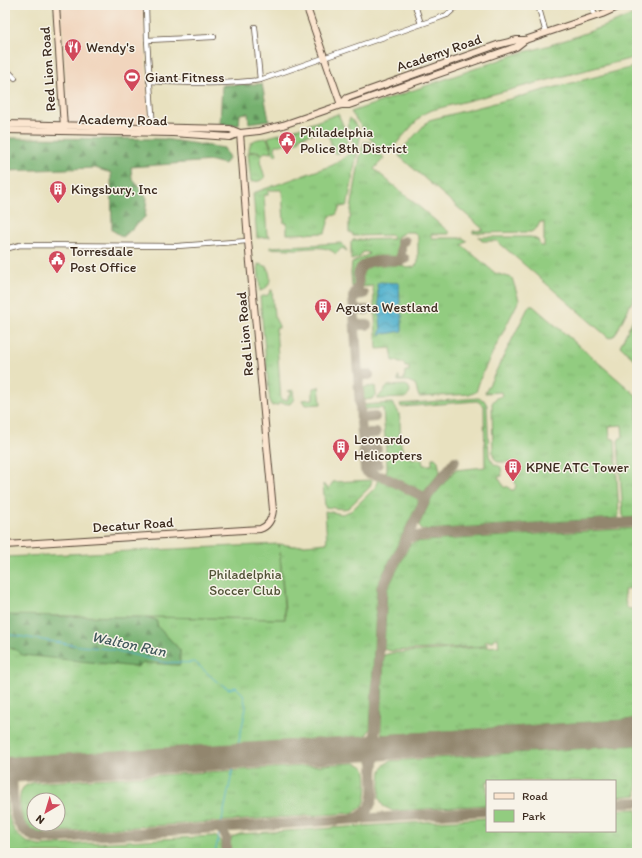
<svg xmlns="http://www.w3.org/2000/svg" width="642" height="858" font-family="Itim,sans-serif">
<defs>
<pattern id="grass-tufts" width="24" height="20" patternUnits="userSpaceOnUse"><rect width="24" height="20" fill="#92cc80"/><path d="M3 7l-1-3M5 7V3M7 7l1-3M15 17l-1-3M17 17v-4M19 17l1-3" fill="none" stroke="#7faf6e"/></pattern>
<pattern id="forest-firs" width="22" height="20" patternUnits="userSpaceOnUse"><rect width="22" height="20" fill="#75b06e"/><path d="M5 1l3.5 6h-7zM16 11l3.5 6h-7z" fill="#618f5a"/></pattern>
<pattern id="water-waves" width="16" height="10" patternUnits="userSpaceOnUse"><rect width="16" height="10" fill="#4fb1ce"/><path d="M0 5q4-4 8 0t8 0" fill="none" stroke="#4390a7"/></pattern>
</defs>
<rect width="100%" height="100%" fill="#f7f3e8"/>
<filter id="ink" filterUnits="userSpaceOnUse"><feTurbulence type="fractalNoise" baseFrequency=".025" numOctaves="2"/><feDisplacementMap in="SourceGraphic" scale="8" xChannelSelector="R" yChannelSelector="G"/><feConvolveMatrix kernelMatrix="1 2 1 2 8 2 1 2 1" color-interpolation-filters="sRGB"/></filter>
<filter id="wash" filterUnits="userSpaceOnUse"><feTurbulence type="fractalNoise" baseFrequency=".012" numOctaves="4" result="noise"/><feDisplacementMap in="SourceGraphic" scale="16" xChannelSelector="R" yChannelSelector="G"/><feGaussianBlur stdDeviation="0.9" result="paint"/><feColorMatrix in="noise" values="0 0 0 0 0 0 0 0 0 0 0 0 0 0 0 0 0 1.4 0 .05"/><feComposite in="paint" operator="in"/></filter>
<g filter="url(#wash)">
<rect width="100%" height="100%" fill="#e8e1bf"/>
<!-- built -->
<path fill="#f1d5bd" d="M 61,5 L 143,5 L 149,125 L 68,123 Z"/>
<!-- grass -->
<g fill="url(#grass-tufts)" stroke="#667b4f" fill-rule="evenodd">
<path d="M 637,12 L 637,57 L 432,110 L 422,115 L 387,154 C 377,151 358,122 351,112 L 517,54 C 542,48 567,40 591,31 C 607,25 623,20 637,12 Z"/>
<path d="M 637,66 L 637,292 L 615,335 L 609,338 L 497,241 L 482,241 L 478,237 L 531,237 L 538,240 L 540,246 L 544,246 L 544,222 L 540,222 L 537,228 L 531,232 L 473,233 L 473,231 L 484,230 L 399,156 L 405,146 L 429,120 Z"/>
<path d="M 338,114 C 342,123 353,143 343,150 C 340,153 338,154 334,153 L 329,137 L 326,135 L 322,134 L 320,131 L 299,138 L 300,140 L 294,144 L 293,140 L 281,145 L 276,145 L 275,149 L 277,154 L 274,155 L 268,137 L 287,132 Z"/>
<path d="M 350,118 C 356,124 359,129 360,137 L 348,203 L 346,206 L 340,207 L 336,215 L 330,216 L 325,233 L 287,234 L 287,223 L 284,223 L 282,190 L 268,190 L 268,195 L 264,195 L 267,236 L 270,236 L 270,237 L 257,238 L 253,193 L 333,165 C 339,161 347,157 350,151 C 358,140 344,128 350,118 Z"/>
<path d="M 267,138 L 272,151 L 271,153 L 265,152 L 263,154 L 257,151 L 249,152 C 249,139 257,139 267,138 Z"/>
<path d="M 364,142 L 370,142 L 384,158 L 374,169 L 449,232 L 449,234 L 431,234 L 431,238 L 463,238 L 467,241 L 462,245 L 495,273 L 512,278 L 519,300 L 482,374 L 476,392 L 471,394 L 419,397 L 415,384 L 408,381 L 398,381 L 398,376 L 399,376 L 399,380 L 404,380 L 405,371 L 409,371 L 409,367 L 405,367 L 404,363 L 399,363 L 398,361 L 393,361 L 391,348 L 377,349 L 373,286 L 361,287 L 360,274 L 363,268 L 370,264 L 398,263 L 406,268 L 414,267 L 418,263 L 418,237 L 414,232 L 405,232 L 397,237 L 397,259 C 385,259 362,256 356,271 C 355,276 356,282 356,287 L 352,287 L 351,273 L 352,263 L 369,254 L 367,252 L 363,252 L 358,258 L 351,260 L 351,242 L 353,240 L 393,239 L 392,235 L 353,236 L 353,234 L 349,232 L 349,219 L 351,218 L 350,216 L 360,156 Z"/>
<path d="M 258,152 L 262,155 L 260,161 L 265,178 L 259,181 L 251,182 L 248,153 Z"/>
<path d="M 342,243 L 347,251 L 342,248 L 336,254 C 324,243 307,250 292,249 C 285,249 278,248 270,249 L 270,247 Z"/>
<path d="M 258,264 L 266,266 C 272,275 272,288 260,291 Z"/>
<path d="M 271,290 L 272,290 L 274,316 L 279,326 L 279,328 L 276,328 L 281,400 L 288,400 L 288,396 L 291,395 L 291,392 L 288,391 L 293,390 L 294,399 L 290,404 L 279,403 L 278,405 L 272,406 L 270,403 L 260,297 L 268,295 Z"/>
<path d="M 529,306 L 533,306 L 637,396 L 637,517 L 625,518 L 623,516 L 618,441 L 620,438 L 623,437 L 622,425 L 609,426 L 610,438 L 614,439 L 615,440 L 619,515 L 617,518 L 422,530 L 420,528 L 419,525 L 432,498 L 455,470 L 485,467 L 484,406 L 482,404 L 477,401 L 402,407 L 401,407 L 400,404 L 478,398 L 484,400 L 487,405 L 489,456 L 494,464 L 501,467 L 502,476 L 498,477 L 505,488 L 507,486 L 511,490 L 514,490 C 517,486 516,482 513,479 L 512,462 L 498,462 L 494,458 L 493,454 L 492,403 L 496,398 L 502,396 L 501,392 L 485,393 Z"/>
<path d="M 637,311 L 637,362 L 620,346 Z"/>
<path d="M 405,385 L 408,386 L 410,390 C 410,395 408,396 404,398 L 377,399 L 388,386 Z"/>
<path d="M 319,386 L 321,404 L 305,405 L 302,400 L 313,399 L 313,388 L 319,387 Z"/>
<path d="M 375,386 L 376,394 L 372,399 L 363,400 L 363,388 L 366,387 Z"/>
<path d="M 392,403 C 394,406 398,410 399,414 C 403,432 393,462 422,459 L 423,465 L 432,465 L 432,458 L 435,458 L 438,461 L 440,472 L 422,494 L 386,475 L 387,468 L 383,408 L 365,409 L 363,408 L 365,405 Z"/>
<path d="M 378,479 L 383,480 L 416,496 L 418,499 L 418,503 L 377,586 L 370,729 L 367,734 L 360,737 L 5,759 L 5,646 L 16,650 L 179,665 L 180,650 L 158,627 L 156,620 L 146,617 L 285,619 L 285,610 L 279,544 L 294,546 L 327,543 L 325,511 L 342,514 L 351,511 L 375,488 Z"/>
<path d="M 372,480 L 370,487 L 348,508 L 343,509 L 325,507 L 323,484 L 328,488 L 328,491 L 329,488 L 333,482 Z"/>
<path d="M 637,528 L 637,588 L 625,589 L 624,593 L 626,606 L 629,609 L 637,608 L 637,719 L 382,735 L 381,730 L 384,655 L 392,653 L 499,646 L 498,638 L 493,639 L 493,641 L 486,641 L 485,643 L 488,644 L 485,646 L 391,651 L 384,649 L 387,590 L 410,544 L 414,542 L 426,541 Z"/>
<path d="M 637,745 L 637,795 L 615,797 L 615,781 L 487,781 L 487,805 L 393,811 L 383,806 L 379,797 L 381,771 L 385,764 L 391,761 Z"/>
<path d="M 5,763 C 7,794 0,841 41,846 L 214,836 C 222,839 221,845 222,853 L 5,853 Z"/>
<path d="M 354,763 C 359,764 362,765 365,769 C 368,775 367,798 364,804 C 361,809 356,811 351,813 L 40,833 C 34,831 30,829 26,824 C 20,817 17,795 23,788 C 26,785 29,784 32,783 ZM 34,800 L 58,800 L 58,824 L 34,824 Z"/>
<path d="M 637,809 L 637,853 L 231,853 L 230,843 L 232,837 L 240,834 L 487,818 L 487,831 L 615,831 L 615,810 Z"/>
</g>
<!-- forest -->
<g fill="url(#forest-firs)" stroke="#586d46">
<path d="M 262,84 L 269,120 L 249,123 L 248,113 L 240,114 L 239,125 L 220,124 L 222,85 Z"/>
<path d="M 5,138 L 164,139 L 224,148 L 229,158 L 224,164 L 212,161 L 131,167 L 132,178 L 147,198 L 145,217 L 123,237 L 112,230 L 111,173 L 95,168 L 5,171 Z"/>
<path d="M 5,608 L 53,616 L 146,617 L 156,620 L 158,627 L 180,650 L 180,665 L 144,663 L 137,667 L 22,655 L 16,650 L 5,646 Z"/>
</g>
<!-- park -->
<path fill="#92cc80" stroke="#667b4f" d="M 279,544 L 285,619 L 5,615 L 5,557 Z"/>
<!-- water -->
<path fill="url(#water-waves)" stroke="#456e76" d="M 380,282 L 399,283 L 400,303 L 399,310 L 402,316 L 402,331 L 386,334 L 385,333 L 379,335 L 381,330 L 377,284 Z"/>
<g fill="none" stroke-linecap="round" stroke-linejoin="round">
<!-- stream -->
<path stroke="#4fb1ce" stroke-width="1" d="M 5,634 L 80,646 L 110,649 L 167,663 C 177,661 183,664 195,662 L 216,681 L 229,689 L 236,687 L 243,694 L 246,708 L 215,853"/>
<!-- taxiway -->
<g stroke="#92866e" stroke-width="10">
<path d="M 401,260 L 401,242 L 405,241"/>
<path d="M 353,298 C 353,293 357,291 358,287 C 360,282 357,276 359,271 C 365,257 388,261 401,261 L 402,259 L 405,259"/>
<path d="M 354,314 L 357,310 L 366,310"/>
<path d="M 355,329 L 358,325 L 367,325"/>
<path d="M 359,379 L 362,375 L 369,375"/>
<path d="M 375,417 L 364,418 L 361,421 L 365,470 L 368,473 L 384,477 L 422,496 L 424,500 L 423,505"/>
<path d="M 361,421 L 353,298 L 355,295 L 364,294"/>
<path d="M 363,437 L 365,434 L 376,433"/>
<path d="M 364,453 L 365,450 L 377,449"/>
<path d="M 374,474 L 369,469 L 369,467 L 371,465 L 378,464"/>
<path d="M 405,540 L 409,537 L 417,536 L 637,522"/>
<path d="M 361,749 L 371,743 L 375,736 L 382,588 L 428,495 L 455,461"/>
<path d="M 353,750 C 364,751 372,754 374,766"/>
<path d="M 12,770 C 14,797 7,832 42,839 L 487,811"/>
<path d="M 615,803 L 637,802"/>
<path d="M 354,819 C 390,805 361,766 381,752 C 385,748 391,748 396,747"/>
<path d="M 218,828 C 228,831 226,844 226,853"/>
</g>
<!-- runway -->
<path stroke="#92866e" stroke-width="26" d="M 6,770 L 637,732"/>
</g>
</g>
<g filter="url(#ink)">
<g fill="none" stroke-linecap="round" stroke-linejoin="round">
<!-- street casing -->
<g stroke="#554536" stroke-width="6">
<g id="street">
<path d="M 146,5 L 147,40 L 153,129"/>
<path d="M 415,5 L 421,24"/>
<path d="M 538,5 L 546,33"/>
<path d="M 592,5 L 595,16"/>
<path d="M 307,9 L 318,5"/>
<path d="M 255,27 L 260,80"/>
<path d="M 5,34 L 6,19 L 5,5"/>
<path d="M 147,40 L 214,37"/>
<path d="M 5,68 L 15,78"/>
<path d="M 149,81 C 186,83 223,85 260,80 L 436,19 L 447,15 L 458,5"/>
<path d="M 5,249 L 20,245 L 177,246 L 248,241"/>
</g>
</g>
<!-- secondary casing -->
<g stroke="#554536" stroke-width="8">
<g id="secondary">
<path d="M 56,5 L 64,128"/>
<path d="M 306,5 L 341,105"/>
<path d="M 341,105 L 347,98 L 497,45 L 517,40 L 525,40"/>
<path d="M 5,124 L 230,129 L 240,133"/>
<path d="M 5,130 L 173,133 L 230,137 L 240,133 L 259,131 L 283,125 L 341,105 L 349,105 L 516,47 L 525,40 L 602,14 L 622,5"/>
<path d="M 5,545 L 260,529 C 269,526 272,519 273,510 L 248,241 L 240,133"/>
</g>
</g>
<!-- street -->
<use href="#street" stroke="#fff" stroke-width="4.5"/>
<!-- secondary -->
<use href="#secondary" stroke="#fbe5cf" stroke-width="6"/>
</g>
</g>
<!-- icons -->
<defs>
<g id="restaurant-pin" transform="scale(0.9)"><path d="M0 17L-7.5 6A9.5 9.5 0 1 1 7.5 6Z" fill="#d1495b" stroke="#f7f3e8"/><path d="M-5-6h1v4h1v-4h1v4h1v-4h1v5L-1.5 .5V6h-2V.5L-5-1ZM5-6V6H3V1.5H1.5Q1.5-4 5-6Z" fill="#fff"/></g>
<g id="stadium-pin" transform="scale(0.9)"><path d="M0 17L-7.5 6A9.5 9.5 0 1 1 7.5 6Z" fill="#d1495b" stroke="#f7f3e8"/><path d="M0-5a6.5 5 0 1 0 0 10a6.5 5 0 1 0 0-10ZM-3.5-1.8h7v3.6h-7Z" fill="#fff"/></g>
<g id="civic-pin" transform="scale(0.9)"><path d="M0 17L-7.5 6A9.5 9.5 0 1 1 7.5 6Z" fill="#d1495b" stroke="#f7f3e8"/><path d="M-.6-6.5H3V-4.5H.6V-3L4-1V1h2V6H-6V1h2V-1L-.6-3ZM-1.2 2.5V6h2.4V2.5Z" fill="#fff"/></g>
<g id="building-pin" transform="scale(0.9)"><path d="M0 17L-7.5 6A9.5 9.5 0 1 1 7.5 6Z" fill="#d1495b" stroke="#f7f3e8"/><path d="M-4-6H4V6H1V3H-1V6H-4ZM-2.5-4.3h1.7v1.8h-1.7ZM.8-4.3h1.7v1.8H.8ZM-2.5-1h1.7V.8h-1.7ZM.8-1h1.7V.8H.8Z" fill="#fff"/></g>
</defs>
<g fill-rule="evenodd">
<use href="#restaurant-pin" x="73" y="47"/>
<use href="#stadium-pin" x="132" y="77"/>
<use href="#civic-pin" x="287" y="140"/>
<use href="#building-pin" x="58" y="189"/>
<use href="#civic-pin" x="57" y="259"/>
<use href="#building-pin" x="323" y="307"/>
<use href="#building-pin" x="341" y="447"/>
<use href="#building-pin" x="513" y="467"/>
</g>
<g text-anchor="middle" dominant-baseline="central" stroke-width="3" stroke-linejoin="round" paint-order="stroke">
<!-- poi labels -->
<g font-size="14" fill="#3b2a1e" stroke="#f7f3e8" text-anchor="start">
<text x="86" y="47">Wendy's</text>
<text x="145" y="77">Giant Fitness</text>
<text x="300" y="132">Philadelphia<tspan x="300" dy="16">Police 8th District</tspan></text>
<text x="71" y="189">Kingsbury, Inc</text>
<text x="70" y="251">Torresdale<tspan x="70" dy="16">Post Office</tspan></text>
<text x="336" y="307">Agusta Westland</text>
<text x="354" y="439">Leonardo<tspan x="354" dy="16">Helicopters</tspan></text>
<text x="526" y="467">KPNE ATC Tower</text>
</g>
<!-- street labels -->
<g font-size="14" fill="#3b2a1e" stroke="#f7f3e8">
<text transform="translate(439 53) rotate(-19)">Academy Road</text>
<text transform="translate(48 69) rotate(-94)">Red Lion Road</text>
<text transform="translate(123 120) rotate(1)">Academy Road</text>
<text transform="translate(245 334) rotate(-95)">Red Lion Road</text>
<text transform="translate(133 525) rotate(-4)">Decatur Road</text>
</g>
<!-- park labels -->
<g font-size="14" fill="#515236" stroke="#f7f3e8">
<text x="245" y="574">Philadelphia<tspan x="245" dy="16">Soccer Club</tspan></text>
</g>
<!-- water labels -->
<g font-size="15" font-style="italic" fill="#42595c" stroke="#f7f3e8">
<text transform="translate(129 644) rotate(12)">Walton Run</text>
</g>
</g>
<!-- margin -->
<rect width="642" height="858" fill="none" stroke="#f7f3e8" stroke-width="20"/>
<!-- legend -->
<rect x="486" y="780" width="130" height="52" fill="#f7f3e8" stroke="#aca397"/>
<rect x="494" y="793" width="20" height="6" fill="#fbe5cf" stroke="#aca397"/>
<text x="522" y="800" font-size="12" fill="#3b2a1e">Road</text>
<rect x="494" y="810" width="20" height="12" fill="#92cc80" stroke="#aca397"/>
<text x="522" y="820" font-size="12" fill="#3b2a1e">Park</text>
<!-- north arrow -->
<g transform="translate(46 812) rotate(218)"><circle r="19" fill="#f7f3e8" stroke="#aca397"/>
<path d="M0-3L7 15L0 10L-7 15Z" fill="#d1495b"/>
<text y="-6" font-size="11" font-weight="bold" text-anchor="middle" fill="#3b2a1e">N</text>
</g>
</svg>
